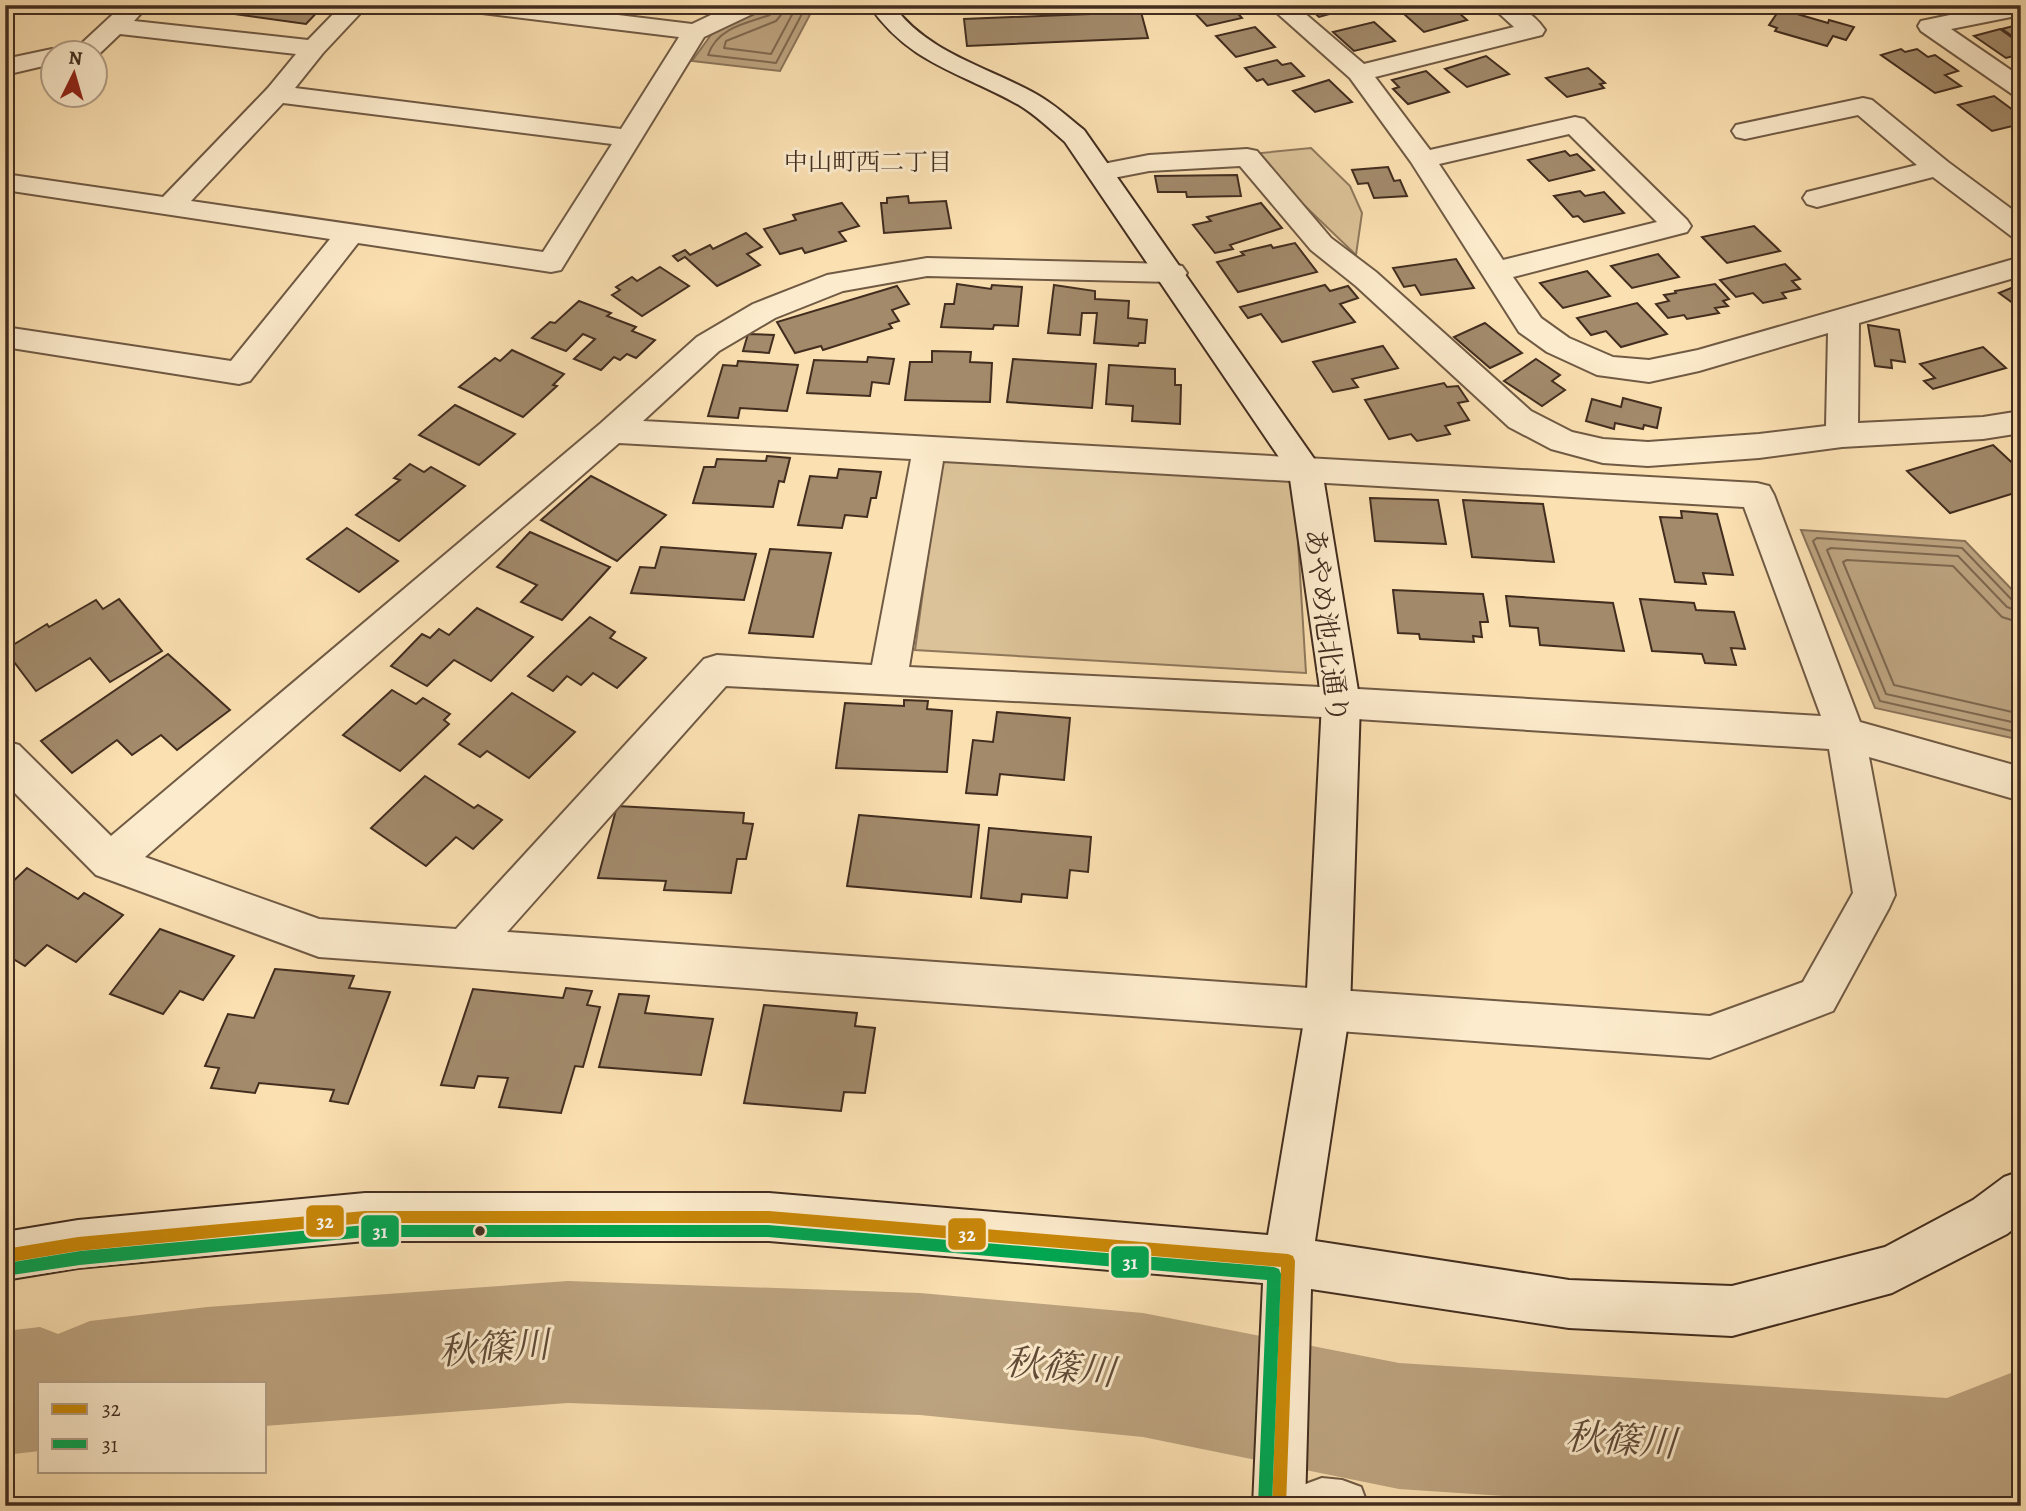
<svg xmlns="http://www.w3.org/2000/svg" width="2026" height="1511" font-family="Alegreya,'Noto Serif JP',serif">
<rect width="100%" height="100%" fill="#fbe0b1"/>
<filter id="stains"><feTurbulence type="fractalNoise" baseFrequency=".00286" numOctaves="4"/><feColorMatrix values="0 0 0 0 .2 0 0 0 0 .09 0 0 0 0 .02 0 0 0 .5 -.17"/></filter>
<radialGradient id="worn" r=".72"><stop offset=".6" stop-color="#630" stop-opacity="0"/><stop offset="1" stop-color="#630" stop-opacity=".3"/></radialGradient>
<!-- green -->
<g fill="#dcc298" stroke="#8f785c" stroke-width="2">
<path d="M 1311,148 L 1350,186 L 1362,213 L 1356,255 L 1251,154 Z"/>
<path d="M 941,460 L 1294,477 L 1306,673 L 915,650 Z"/>
</g>
<!-- water -->
<g fill="#bca37f" stroke="#8b7459" stroke-width="2">
<path d="M 773,6 L 813,9 L 780,71 L 692,61 L 716,28 Z"/>
<path d="M 1801,530 L 1965,541 L 2021,599 L 2021,740 L 1875,708 Z"/>
</g>
<g fill="none" stroke-linecap="round" stroke-linejoin="round">
<!-- shore -->
<g stroke="#7f684f" stroke-width="2">
<path d="M 774,5 L 770,15 C 746,23 717,28 708,55 L 776,63 L 803,12 L 803,5"/>
<path d="M 783,5 L 781,15 L 776,21 L 726,41 L 724,48 L 771,54 L 794,11 L 794,5"/>
<path d="M 2021,603 L 2013,601 L 1962,548 L 1817,538 L 1813,541 L 1880,701 L 2021,733"/>
<path d="M 2021,612 L 2007,607 L 1958,556 L 1831,548 L 1827,550 L 1886,694 L 2021,724"/>
<path d="M 2021,623 L 2002,617 L 1953,566 L 1847,560 L 1843,562 L 1894,685 L 2021,714"/>
</g>
<!-- river -->
<path fill="#bca37f" fill-rule="evenodd" d="M 568,1281 L 920,1293 L 1143,1313 L 1399,1363 L 1947,1398 L 2021,1369 L 2021,1495 L 1995,1506 L 1650,1506 L 1399,1489 L 1143,1437 L 920,1415 L 568,1403 L 264,1426 L 264,1383 L 40,1383 L 40,1451 L 5,1455 L 5,1331 L 40,1327 L 58,1334 L 90,1321 L 207,1307 Z"/>
</g>
<!-- building -->
<g fill="#a28a6b" stroke="#422d1f" stroke-width="2">
<path d="M 169,5 L 324,5 L 306,24 Z"/>
<path d="M 1230,5 L 1242,18 L 1207,26 L 1188,6 Z"/>
<path d="M 1306,5 L 1347,5 L 1351,8 L 1319,17 Z"/>
<path d="M 1437,5 L 1450,5 L 1467,20 L 1424,32 L 1404,14 Z"/>
<path d="M 1780,9 L 1828,23 L 1829,20 L 1854,27 L 1846,40 L 1833,36 L 1827,46 L 1775,31 L 1777,28 L 1769,25 Z"/>
<path d="M 1141,12 L 1148,38 L 967,46 L 964,19 Z"/>
<path d="M 1374,22 L 1395,41 L 1354,51 L 1333,32 Z"/>
<path d="M 2021,24 L 2021,42 L 2002,29 Z"/>
<path d="M 1255,27 L 1275,47 L 1236,57 L 1216,36 Z"/>
<path d="M 2000,29 L 2021,44 L 2021,54 L 2006,58 L 1974,36 Z"/>
<path d="M 1901,49 L 1905,52 L 1917,49 L 1928,57 L 1935,55 L 1958,71 L 1945,75 L 1961,86 L 1935,93 L 1881,55 Z"/>
<path d="M 1486,56 L 1509,74 L 1467,87 L 1445,69 Z"/>
<path d="M 1277,60 L 1282,65 L 1291,63 L 1304,76 L 1268,85 L 1263,79 L 1257,81 L 1245,68 Z"/>
<path d="M 1588,68 L 1605,83 L 1600,84 L 1604,88 L 1567,97 L 1546,78 Z"/>
<path d="M 1426,71 L 1449,92 L 1408,104 L 1393,89 L 1399,87 L 1392,80 Z"/>
<path d="M 1329,80 L 1352,102 L 1315,112 L 1293,91 Z"/>
<path d="M 1994,96 L 2021,116 L 2021,124 L 1992,131 L 1958,105 Z"/>
<path d="M 1565,151 L 1570,156 L 1577,154 L 1594,170 L 1549,181 L 1528,160 Z"/>
<path d="M 1388,167 L 1394,181 L 1400,180 L 1407,196 L 1374,198 L 1368,183 L 1358,184 L 1352,170 Z"/>
<path d="M 1237,175 L 1241,196 L 1187,197 L 1186,192 L 1158,192 L 1155,176 Z"/>
<path d="M 1580,191 L 1585,196 L 1604,192 L 1624,213 L 1584,222 L 1578,216 L 1573,217 L 1554,196 Z"/>
<path d="M 908,196 L 909,203 L 946,201 L 951,228 L 884,233 L 881,203 L 887,203 L 887,198 Z"/>
<path d="M 842,203 L 859,226 L 839,232 L 846,241 L 805,253 L 802,248 L 780,254 L 764,229 L 796,220 L 793,215 Z"/>
<path d="M 1261,203 L 1282,228 L 1230,245 L 1233,249 L 1215,253 L 1193,225 L 1211,221 L 1207,217 Z"/>
<path d="M 1754,226 L 1780,251 L 1727,263 L 1702,237 Z"/>
<path d="M 746,233 L 762,247 L 747,254 L 760,265 L 717,286 L 685,257 L 678,261 L 673,256 L 685,250 L 690,255 L 710,245 L 713,249 Z"/>
<path d="M 1295,243 L 1317,272 L 1238,292 L 1217,262 L 1244,255 L 1241,252 L 1271,245 L 1273,248 Z"/>
<path d="M 1658,254 L 1679,277 L 1632,288 L 1611,266 Z"/>
<path d="M 1456,259 L 1474,288 L 1421,295 L 1415,285 L 1404,287 L 1393,268 Z"/>
<path d="M 1785,264 L 1800,279 L 1792,281 L 1800,289 L 1782,293 L 1786,298 L 1763,303 L 1753,293 L 1736,297 L 1720,280 Z"/>
<path d="M 660,267 L 689,286 L 642,316 L 612,295 L 620,290 L 616,287 L 632,277 L 637,281 Z"/>
<path d="M 1587,271 L 1610,296 L 1563,308 L 1540,283 Z"/>
<path d="M 957,284 L 991,289 L 992,285 L 1022,287 L 1018,326 L 994,325 L 993,329 L 941,327 L 945,304 L 954,304 Z"/>
<path d="M 1715,284 L 1729,299 L 1723,301 L 1728,306 L 1715,308 L 1719,313 L 1687,319 L 1684,315 L 1668,318 L 1656,304 L 1669,301 L 1664,295 L 1676,293 L 1675,291 Z"/>
<path d="M 2021,284 L 2021,309 L 1999,293 Z"/>
<path d="M 1054,285 L 1095,291 L 1095,299 L 1129,301 L 1128,318 L 1147,320 L 1145,343 L 1139,343 L 1138,346 L 1094,343 L 1097,313 L 1082,313 L 1080,335 L 1048,333 Z"/>
<path d="M 1325,285 L 1330,291 L 1348,286 L 1358,298 L 1340,304 L 1355,322 L 1282,342 L 1261,314 L 1248,318 L 1240,307 Z"/>
<path d="M 897,286 L 909,304 L 892,310 L 899,321 L 889,324 L 892,328 L 823,350 L 821,346 L 795,353 L 777,322 Z"/>
<path d="M 579,301 L 611,313 L 607,316 L 636,327 L 632,331 L 655,340 L 636,358 L 627,354 L 620,360 L 614,357 L 601,370 L 574,359 L 595,339 L 583,334 L 566,351 L 532,338 L 550,322 L 555,323 Z"/>
<path d="M 1637,303 L 1667,334 L 1621,347 L 1606,331 L 1591,335 L 1577,318 Z"/>
<path d="M 1485,323 L 1522,353 L 1490,368 L 1454,337 Z"/>
<path d="M 1868,325 L 1899,330 L 1905,362 L 1891,360 L 1892,368 L 1875,366 Z"/>
<path d="M 748,334 L 774,335 L 769,353 L 743,351 Z"/>
<path d="M 1383,346 L 1398,368 L 1352,379 L 1358,387 L 1333,392 L 1313,362 Z"/>
<path d="M 1983,347 L 2006,368 L 1933,389 L 1924,381 L 1935,378 L 1920,364 Z"/>
<path d="M 512,350 L 564,374 L 553,385 L 557,386 L 523,417 L 459,387 L 495,358 L 500,361 Z"/>
<path d="M 932,351 L 971,352 L 970,362 L 992,363 L 990,402 L 905,400 L 910,362 L 932,362 Z"/>
<path d="M 868,357 L 894,359 L 889,384 L 872,382 L 870,396 L 807,393 L 814,360 L 867,362 Z"/>
<path d="M 1013,359 L 1096,364 L 1092,408 L 1007,402 Z"/>
<path d="M 1536,359 L 1560,375 L 1552,381 L 1565,390 L 1542,406 L 1504,381 Z"/>
<path d="M 738,361 L 798,365 L 787,411 L 740,408 L 738,418 L 708,416 L 723,365 L 737,366 Z"/>
<path d="M 1109,365 L 1175,369 L 1175,385 L 1181,385 L 1180,424 L 1132,421 L 1133,406 L 1106,404 Z"/>
<path d="M 1444,383 L 1447,387 L 1458,386 L 1468,401 L 1458,403 L 1469,420 L 1445,426 L 1450,434 L 1417,441 L 1411,434 L 1389,439 L 1365,400 Z"/>
<path d="M 1623,398 L 1661,408 L 1657,428 L 1644,425 L 1643,429 L 1615,423 L 1614,429 L 1586,421 L 1592,399 L 1621,407 Z"/>
<path d="M 455,405 L 515,434 L 479,465 L 419,435 Z"/>
<path d="M 1993,445 L 2021,471 L 2021,491 L 1950,513 L 1907,471 Z"/>
<path d="M 767,456 L 790,458 L 784,482 L 779,481 L 773,507 L 693,503 L 704,467 L 715,467 L 717,459 L 766,461 Z"/>
<path d="M 410,464 L 424,472 L 431,467 L 465,486 L 399,541 L 356,515 L 400,480 L 394,478 Z"/>
<path d="M 839,469 L 881,472 L 876,498 L 871,498 L 867,517 L 845,515 L 842,528 L 798,525 L 810,476 L 837,478 Z"/>
<path d="M 591,476 L 666,515 L 617,561 L 541,520 Z"/>
<path d="M 1370,498 L 1438,500 L 1446,544 L 1375,541 Z"/>
<path d="M 1463,500 L 1543,504 L 1554,562 L 1472,557 Z"/>
<path d="M 1681,511 L 1717,514 L 1733,575 L 1703,573 L 1706,584 L 1675,582 L 1660,517 L 1682,518 Z"/>
<path d="M 347,528 L 398,561 L 359,592 L 307,559 Z"/>
<path d="M 530,532 L 610,567 L 562,620 L 521,602 L 537,585 L 497,567 Z"/>
<path d="M 661,547 L 756,554 L 744,600 L 631,593 L 640,567 L 655,568 Z"/>
<path d="M 770,549 L 831,553 L 813,637 L 749,633 Z"/>
<path d="M 1393,590 L 1483,594 L 1488,622 L 1480,622 L 1482,637 L 1473,636 L 1474,642 L 1420,639 L 1419,634 L 1398,633 Z"/>
<path d="M 1506,596 L 1613,603 L 1624,651 L 1540,645 L 1538,628 L 1510,626 Z"/>
<path d="M 119,599 L 162,651 L 110,682 L 90,658 L 36,691 L 5,650 L 47,624 L 49,627 L 96,600 L 103,609 Z"/>
<path d="M 1640,599 L 1694,603 L 1696,610 L 1734,612 L 1745,649 L 1731,648 L 1736,665 L 1705,663 L 1702,654 L 1652,651 Z"/>
<path d="M 477,608 L 533,637 L 491,681 L 454,660 L 427,686 L 391,666 L 422,634 L 430,638 L 439,629 L 449,635 Z"/>
<path d="M 590,617 L 615,632 L 610,638 L 646,658 L 617,688 L 593,673 L 581,685 L 567,676 L 553,691 L 528,676 Z"/>
<path d="M 168,654 L 230,710 L 177,750 L 161,735 L 132,755 L 117,740 L 72,773 L 41,741 Z"/>
<path d="M 392,690 L 416,704 L 423,698 L 450,714 L 444,720 L 449,724 L 400,771 L 343,735 Z"/>
<path d="M 512,693 L 575,732 L 529,778 L 487,751 L 480,757 L 459,744 Z"/>
<path d="M 904,700 L 928,701 L 927,709 L 952,711 L 947,772 L 836,768 L 845,703 L 904,706 Z"/>
<path d="M 997,712 L 1070,718 L 1064,780 L 1000,774 L 997,795 L 966,793 L 973,740 L 993,742 Z"/>
<path d="M 425,776 L 474,808 L 478,805 L 502,820 L 473,849 L 456,837 L 426,866 L 371,828 Z"/>
<path d="M 617,806 L 744,813 L 743,823 L 753,824 L 746,859 L 737,859 L 731,893 L 664,890 L 666,881 L 598,878 Z"/>
<path d="M 859,815 L 979,825 L 971,897 L 847,886 Z"/>
<path d="M 989,828 L 1091,837 L 1088,872 L 1070,870 L 1067,898 L 1022,894 L 1021,902 L 981,898 Z"/>
<path d="M 27,868 L 78,899 L 84,893 L 123,915 L 76,962 L 47,945 L 25,966 L 5,954 L 5,889 Z"/>
<path d="M 160,929 L 234,956 L 203,1000 L 180,991 L 163,1014 L 110,994 Z"/>
<path d="M 275,969 L 354,976 L 349,988 L 390,992 L 348,1104 L 330,1101 L 334,1090 L 259,1083 L 255,1093 L 211,1088 L 219,1068 L 205,1066 L 228,1014 L 254,1018 Z"/>
<path d="M 566,988 L 592,991 L 587,1005 L 600,1007 L 583,1067 L 575,1066 L 561,1113 L 499,1107 L 508,1078 L 478,1076 L 474,1088 L 441,1085 L 473,989 L 563,998 Z"/>
<path d="M 619,994 L 649,996 L 645,1013 L 713,1019 L 701,1075 L 599,1067 Z"/>
<path d="M 764,1005 L 857,1013 L 855,1026 L 875,1028 L 865,1093 L 844,1092 L 841,1111 L 744,1103 Z"/>
</g>
<g fill="none" stroke-linecap="round" stroke-linejoin="round">
<!-- street casing -->
<g stroke="#705a44" stroke-width="4">
<g id="street">
<path d="M 123,5 L 143,5 L 145,9 L 134,21 L 308,40 L 342,5 L 368,5 L 323,53 L 295,88 L 621,129 L 679,37 L 474,12 L 465,10 L 462,5 L 536,5 L 692,24 L 732,5 L 764,5 L 761,10 L 704,37 L 561,270 L 551,272 L 358,243 L 250,381 L 239,384 L 5,347 L 5,327 L 231,361 L 330,239 L 5,190 L 5,174 L 163,197 L 268,88 L 296,54 L 120,34 L 99,54 L 63,52 L 66,47 L 82,43 ZM 283,103 L 612,144 L 543,252 L 191,201 Z"/>
<path d="M 1268,5 L 1295,5 L 1364,64 L 1514,27 L 1490,5 C 1515,5 1530,8 1545,30 L 1542,35 L 1375,77 L 1430,150 L 1575,117 L 1584,119 L 1687,220 L 1691,226 L 1687,232 L 1513,277 L 1541,318 L 1569,338 L 1613,357 L 1649,360 L 1698,350 L 2021,257 L 2021,276 L 1859,323 L 1858,423 L 1983,417 L 2021,411 L 2021,433 L 1983,439 L 1842,447 L 1759,458 L 1648,466 L 1603,463 L 1551,449 L 1509,427 L 1356,286 L 1311,250 L 1240,166 L 1149,171 L 1113,178 L 1103,176 L 1099,170 L 1103,164 L 1149,155 L 1247,149 L 1257,151 L 1331,238 L 1376,272 L 1531,411 L 1572,432 L 1603,439 L 1648,442 L 1759,434 L 1826,426 L 1828,333 L 1699,371 L 1649,382 L 1597,375 L 1547,352 L 1519,332 L 1411,162 L 1350,78 ZM 1569,134 L 1657,222 L 1503,260 L 1439,164 Z"/>
<path d="M 1998,5 L 2021,5 L 2021,15 L 1951,29 L 2021,77 L 2021,97 L 2012,94 L 1921,31 L 1918,26 L 1921,21 Z"/>
<path d="M 52,49 L 62,52 L 52,52 L 52,64 L 5,75 L 5,59 Z"/>
<path d="M 1863,98 L 1872,100 L 1948,162 L 2021,216 L 2021,239 L 2011,236 L 1933,177 L 1817,207 L 1807,204 L 1803,198 L 1807,192 L 1917,165 L 1858,115 L 1745,139 L 1736,137 L 1732,131 L 1736,125 Z"/>
<path d="M 927,258 L 1172,264 L 1182,266 L 1187,273 L 1182,280 L 1172,282 L 927,276 L 843,291 L 775,318 L 719,351 L 643,421 L 1757,483 L 1769,486 L 1774,495 L 1860,722 L 2021,767 L 2021,801 L 1869,757 L 1895,895 L 1889,908 L 1833,1011 L 1710,1058 L 319,957 L 96,875 L 5,783 L 5,741 L 19,745 L 111,836 L 601,423 L 697,337 L 753,304 L 827,275 ZM 619,443 L 911,459 L 872,665 L 717,655 L 704,659 L 456,929 L 319,919 L 145,857 ZM 943,461 L 1744,507 L 1821,716 L 1341,688 L 909,667 ZM 726,686 L 1341,718 L 1829,749 L 1853,893 L 1803,982 L 1710,1016 L 507,932 Z"/>
<path d="M 1322,1478 L 1342,1480 L 1361,1487 L 1368,1506 L 1296,1506 L 1303,1485 Z"/>
</g>
</g>
<!-- secondary casing -->
<g stroke="#422d1f" stroke-width="4">
<path id="secondary" d="M 869,5 L 893,5 C 927,53 988,67 1036,94 C 1054,104 1069,118 1084,130 L 1322,470 L 1360,703 L 1350,1009 L 1315,1241 L 1569,1280 L 1732,1286 L 1885,1247 L 1973,1200 L 2004,1177 L 2021,1171 L 2021,1223 L 2007,1234 L 1892,1293 L 1732,1336 L 1569,1328 L 1311,1289 L 1305,1506 L 1253,1506 L 1263,1283 L 769,1241 L 365,1241 L 78,1268 L 5,1280 L 5,1232 L 78,1220 L 365,1193 L 769,1193 L 1268,1235 L 1306,1009 L 1322,703 L 1289,472 L 1065,142 C 1050,129 1036,115 1019,105 C 961,72 909,64 869,5 Z"/>
</g>
<!-- street -->
<use href="#street" fill="#fcebcc" fill-rule="evenodd"/>
<!-- secondary -->
<use href="#secondary" fill="#fcebcc" fill-rule="evenodd"/>
<!-- bus-1 casing -->
<g stroke="#fcebcc" stroke-width="6">
<path id="bus-1" d="M 365,1211 L 769,1211 L 1288,1254 L 1293,1256 L 1295,1261 L 1286,1506 L 1272,1506 L 1281,1267 L 769,1223 L 365,1223 L 78,1251 L 5,1263 L 5,1249 L 78,1237 Z"/>
</g>
<!-- bus-2 casing -->
<g stroke="#fcebcc" stroke-width="6">
<path id="bus-2" d="M 366,1225 L 768,1225 L 1274,1267 L 1279,1269 L 1281,1274 L 1272,1505 L 1258,1505 L 1267,1280 L 768,1237 L 366,1237 L 80,1265 L 5,1276 L 5,1264 L 7,1263 L 80,1251 Z"/>
</g>
<!-- bus-1 -->
<use href="#bus-1" fill="#ca8808" fill-rule="evenodd"/>
<!-- bus-2 -->
<use href="#bus-2" fill="#00a651" fill-rule="evenodd"/>
</g>
<!-- markers -->
<circle fill="#422d1f" stroke="#fcebcc" stroke-width="2.5" cx="480" cy="1231" r="6"/>
<g text-anchor="middle" dominant-baseline="central" stroke-width="6" stroke-linejoin="round" paint-order="stroke">
<!-- far-neighbourhood labels -->
<g font-size="24" fill="#422d1f" stroke="#fcebcc">
<text x="868" y="162">中山町西二丁目</text>
</g>
<!-- street labels -->
<g font-size="28" fill="#422d1f" stroke="#fcebcc">
<text transform="translate(1326 626) rotate(83)">あやめ池北通り</text>
</g>
<!-- near-water labels -->
<g font-size="37" font-style="italic" fill="#604a37" stroke="#fcebcc">
<text transform="translate(494 1348) rotate(-4)">秋篠川</text>
<text transform="translate(1060 1367) rotate(6)">秋篠川</text>
<text transform="translate(1621 1440) rotate(4)">秋篠川</text>
</g>
</g>
<g stroke="#fcebcc" stroke-width="2.5">
<rect x="305" y="1204" width="40" height="34" rx="7" fill="#ca8808"/>
<rect x="360" y="1214" width="40" height="34" rx="7" fill="#00a651"/>
<rect x="947" y="1217" width="40" height="34" rx="7" fill="#ca8808"/>
<rect x="1110" y="1245" width="40" height="34" rx="7" fill="#00a651"/>
</g>
<g font-size="19" text-anchor="middle" font-weight="bold" fill="#fff">
<text x="325" y="1228">32</text>
<text x="380" y="1238">31</text>
<text x="967" y="1241">32</text>
<text x="1130" y="1269">31</text>
</g>
<!-- margin -->
<rect width="2026" height="1511" fill="none" stroke="#fbe0b1" stroke-width="28"/>
<rect x="7" y="7" width="2012" height="1497" fill="none" stroke="#422d1f" stroke-width="3.5"/>
<rect x="14" y="14" width="1998" height="1483" fill="none" stroke="#422d1f" stroke-width="2"/>
<!-- legend -->
<rect x="38" y="1382" width="228" height="91" fill="#fcebcc" stroke="#b29f87" stroke-width="2"/>
<rect x="52" y="1404" width="35" height="10" fill="#ca8808" stroke="#b29f87" stroke-width="2"/>
<text x="102" y="1416" font-size="21" fill="#422d1f">32</text>
<rect x="52" y="1439" width="35" height="10" fill="#00a651" stroke="#b29f87" stroke-width="2"/>
<text x="102" y="1452" font-size="21" fill="#422d1f">31</text>
<!-- north arrow -->
<g transform="translate(74 74) rotate(5)"><circle r="33" fill="#fcebcc" stroke="#b29f87" stroke-width="2"/>
<path d="M0-5L12 26L0 18L-12 26Z" fill="#8f2418"/>
<text y="-10" font-size="19" font-weight="bold" text-anchor="middle" fill="#422d1f">N</text>
</g>
<rect width="100%" height="100%" filter="url(#stains)"/>
<rect width="100%" height="100%" fill="url(#worn)"/>
</svg>
